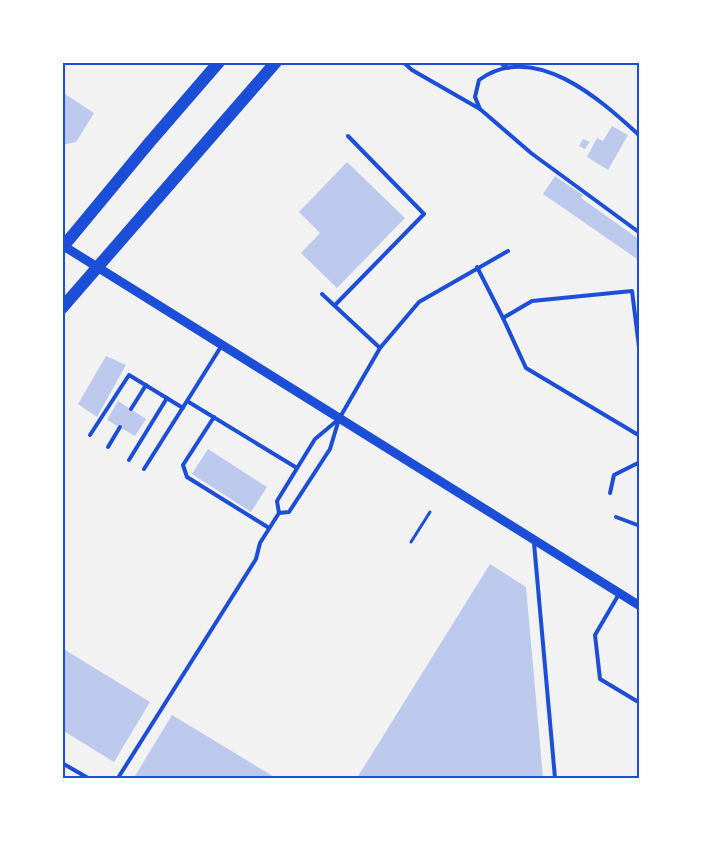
<svg xmlns="http://www.w3.org/2000/svg" width="702" height="841" font-family="Arial,sans-serif">
<rect width="100%" height="100%" fill="#f2f2f2"/>
<!-- building -->
<g fill="#bdc9ec">
<path d="M 62,92 L 94,113 L 76,142 L 62,145 Z"/>
<path d="M 612,126 L 628,135 L 608,170 L 587,157 L 597,138 L 603,141 Z"/>
<path d="M 583,139 L 590,142 L 585,149 L 579,146 Z"/>
<path d="M 347,162 L 405,218 L 337,288 L 301,253 L 320,233 L 299,212 Z"/>
<path d="M 555,176 L 583,195 L 581,198 L 640,240 L 640,261 L 543,194 Z"/>
<path d="M 106,356 L 126,365 L 97,417 L 78,404 Z"/>
<path d="M 118,401 L 146,419 L 135,436 L 107,420 Z"/>
<path d="M 208,449 L 267,487 L 251,512 L 192,474 Z"/>
<path d="M 490,564 L 526,587 L 543,778 L 357,778 Z"/>
<path d="M 62,648 L 150,702 L 114,762 L 62,730 Z"/>
<path d="M 172,715 L 276,778 L 139,778 L 135,776 Z"/>
</g>
<g fill="none" stroke-linecap="round" stroke-linejoin="round">
<!-- path -->
<path stroke="#1d4ed8" stroke-width="3" d="M 411,542 L 430,512"/>
<!-- service -->
<g stroke="#1d4ed8" stroke-width="4">
<path d="M 403,62 L 412,70 L 480,109"/>
<path d="M 499,62 L 508,68"/>
<path d="M 640,136 C 600,99 534,40 479,80 L 475,97 L 480,109 L 531,153 L 640,233"/>
<path d="M 477,267 L 503,318"/>
<path d="M 335,305 L 424,214 L 348,136"/>
<path d="M 380,348 L 419,302 L 508,251"/>
<path d="M 640,355 L 632,291 L 532,301 L 503,318 L 526,368 L 640,436"/>
<path d="M 187,401 L 222,345"/>
<path d="M 131,409 L 146,385"/>
<path d="M 214,417 L 183,465 L 187,477 L 269,528"/>
<path d="M 90,435 L 129,375 L 183,408"/>
<path d="M 108,447 L 120,427"/>
<path d="M 129,460 L 167,398"/>
<path d="M 144,469 L 187,401 L 297,468"/>
<path d="M 610,493 L 614,475 L 640,462"/>
<path d="M 279,513 L 289,512 L 330,449 L 339,419 L 380,348 L 322,294"/>
<path d="M 616,517 L 640,526"/>
<path d="M 534,543 L 555,778"/>
<path d="M 619,594 L 595,635 L 600,679 L 640,703"/>
<path d="M 62,763 L 88,778"/>
<path d="M 118,778 L 256,559 L 260,543 L 279,513 L 277,501 L 315,439 L 339,419"/>
</g>
<!-- tertiary -->
<path stroke="#1d4ed8" stroke-width="9" d="M 62,245 L 640,606"/>
<!-- primary -->
<g stroke="#1d4ed8" stroke-width="12">
<path d="M 62,248 L 149,143 L 219,62"/>
<path d="M 62,308 L 276,62"/>
</g>
</g>
<!-- border -->
<rect width="702" height="841" fill="none" stroke="#ffffff" stroke-width="128"/>
<rect x="64" y="64" width="574" height="713" fill="none" stroke="#1d4ed8" stroke-width="2"/>
</svg>
